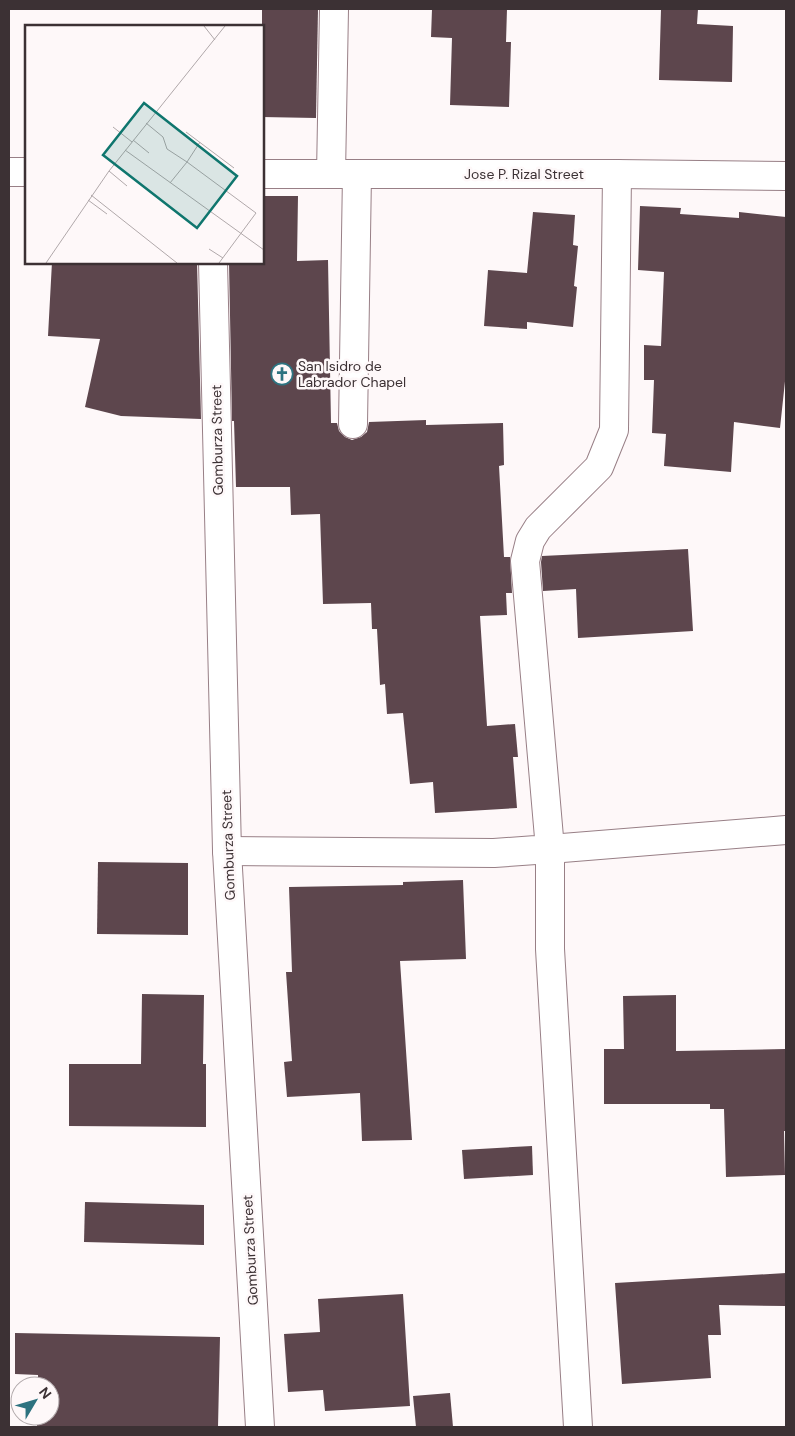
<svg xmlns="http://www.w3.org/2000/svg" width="795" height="1436" font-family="'DM Sans',sans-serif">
<rect width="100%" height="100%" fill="#fef8f9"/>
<!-- building -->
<g fill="#5d464d">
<path d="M 262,9 L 318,9 L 316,118 L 262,117 Z"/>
<path d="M 432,9 L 507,9 L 506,42 L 511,42 L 509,107 L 450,105 L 452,38 L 431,37 Z"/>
<path d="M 661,9 L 698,9 L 697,24 L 733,26 L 732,82 L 659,80 Z"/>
<path d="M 262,196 L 298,196 L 297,261 L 328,260 L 331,423 L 337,423 L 339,431 L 345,437 L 352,440 L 361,437 L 367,432 L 369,422 L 426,420 L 426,425 L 503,423 L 504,465 L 499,466 L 504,557 L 510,557 L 512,593 L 506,593 L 507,615 L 480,616 L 487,726 L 515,724 L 518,757 L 513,757 L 517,808 L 435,813 L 433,782 L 410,784 L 403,713 L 387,714 L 385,684 L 380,685 L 377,629 L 372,629 L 371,603 L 323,604 L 320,514 L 291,515 L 290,487 L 236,487 L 234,421 L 232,421 L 229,262 L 262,262 Z"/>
<path d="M 640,206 L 681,208 L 680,214 L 739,218 L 739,212 L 786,217 L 786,372 L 780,428 L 734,422 L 731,472 L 664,466 L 666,434 L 652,433 L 654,380 L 644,380 L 644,345 L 661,346 L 664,272 L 638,270 Z"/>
<path d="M 533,212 L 575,215 L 573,245 L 578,246 L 574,286 L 577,287 L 573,327 L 527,322 L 527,329 L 484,326 L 488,270 L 527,273 Z"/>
<path d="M 52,262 L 197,262 L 201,419 L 121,416 L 85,407 L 100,339 L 48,336 Z"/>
<path d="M 688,549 L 693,631 L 578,638 L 576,589 L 543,591 L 541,562 L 542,556 Z"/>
<path d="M 98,862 L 188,863 L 188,935 L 97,934 Z"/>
<path d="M 463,880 L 466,959 L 400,961 L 412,1140 L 362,1141 L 360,1093 L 287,1097 L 284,1062 L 292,1061 L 286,972 L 292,972 L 289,887 L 403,885 L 403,882 Z"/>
<path d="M 142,994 L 204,995 L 203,1064 L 206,1064 L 206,1127 L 69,1126 L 69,1064 L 141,1064 Z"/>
<path d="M 676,995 L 676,1051 L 786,1049 L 786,1131 L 784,1131 L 785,1175 L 726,1177 L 724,1109 L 710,1109 L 710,1104 L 604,1104 L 604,1049 L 624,1049 L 623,996 Z"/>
<path d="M 532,1146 L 533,1175 L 464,1179 L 462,1150 Z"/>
<path d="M 85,1202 L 204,1205 L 204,1245 L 84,1242 Z"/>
<path d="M 786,1273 L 786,1306 L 719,1305 L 721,1335 L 708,1335 L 711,1378 L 622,1384 L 615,1283 Z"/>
<path d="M 403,1294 L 410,1406 L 325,1411 L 323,1390 L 288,1392 L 284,1334 L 320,1332 L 318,1299 Z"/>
<path d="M 15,1333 L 220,1337 L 218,1427 L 37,1427 L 37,1416 L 50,1416 L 50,1386 L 38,1386 L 38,1375 L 15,1374 Z"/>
<path d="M 450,1393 L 453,1427 L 416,1427 L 413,1396 Z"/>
</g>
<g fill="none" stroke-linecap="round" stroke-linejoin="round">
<!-- minor casing -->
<g stroke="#987f86" stroke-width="30">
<g id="minor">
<path d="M 9,172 L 26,172"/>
<path d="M 262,174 L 617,174 L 786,176"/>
<path d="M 331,174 L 334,9"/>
<path d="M 213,262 L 227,851 L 260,1427"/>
<path d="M 353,424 L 357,174"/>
<path d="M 227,851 L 494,853 L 550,849 L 525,561 L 530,541 L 538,528 L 599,467 L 614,430 L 617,174"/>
<path d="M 578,1427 L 550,949 L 550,849 L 786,830"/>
</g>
</g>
<!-- minor -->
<use href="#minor" stroke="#fff" stroke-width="28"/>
</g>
<!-- icons -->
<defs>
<g id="church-ring" transform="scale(1.125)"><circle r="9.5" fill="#fef8f9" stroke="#2d7380" stroke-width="1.5"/><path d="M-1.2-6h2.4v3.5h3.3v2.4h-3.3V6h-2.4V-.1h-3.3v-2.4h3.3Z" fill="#2d7380"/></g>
</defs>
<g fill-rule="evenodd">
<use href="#church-ring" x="282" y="374"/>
</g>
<g text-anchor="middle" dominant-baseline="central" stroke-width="5" stroke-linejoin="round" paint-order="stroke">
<!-- street labels -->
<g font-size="14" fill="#3c3134" stroke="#fef8f9">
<text x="524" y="174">Jose P. Rizal Street</text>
<text transform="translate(217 440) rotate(-91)">Gomburza Street</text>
<text transform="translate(228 845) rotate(-92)">Gomburza Street</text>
<text transform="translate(250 1250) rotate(-93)">Gomburza Street</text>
</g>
<!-- poi labels -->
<g font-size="14" fill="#3c3134" stroke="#fef8f9" text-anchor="start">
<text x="298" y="366">San Isidro de<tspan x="298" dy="16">Labrador Chapel</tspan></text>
</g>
</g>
<!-- overview -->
<g transform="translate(25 25)">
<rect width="239" height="239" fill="#fef8f9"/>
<path fill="none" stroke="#b0a8aa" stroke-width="1" d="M 179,1 L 190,15M 121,98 L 138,112 L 142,124 L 162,137 L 145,158M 88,102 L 107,117M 161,107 L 209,143M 108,115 L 124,128M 175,117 L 162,137 L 231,188 L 194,238M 100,125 L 239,225M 84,146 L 102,161M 66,170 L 152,238M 63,175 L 82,189M 184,224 L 198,233M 21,238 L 84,146 L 200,1"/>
<path fill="#0f766e" fill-opacity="0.15" stroke="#0f766e" stroke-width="2.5" d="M 119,78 L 212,151 L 172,203 L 78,130 Z"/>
<rect width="239" height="239" fill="none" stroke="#3c3134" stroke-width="2.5"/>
</g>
<!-- border -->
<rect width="795" height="1436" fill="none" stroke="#3c3134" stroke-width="20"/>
<!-- north arrow -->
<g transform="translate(35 1401) rotate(52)"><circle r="24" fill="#fef8f9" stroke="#b0a8aa"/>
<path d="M0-4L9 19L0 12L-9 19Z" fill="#2d7380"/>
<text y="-8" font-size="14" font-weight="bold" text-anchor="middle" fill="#3c3134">N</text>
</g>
</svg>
